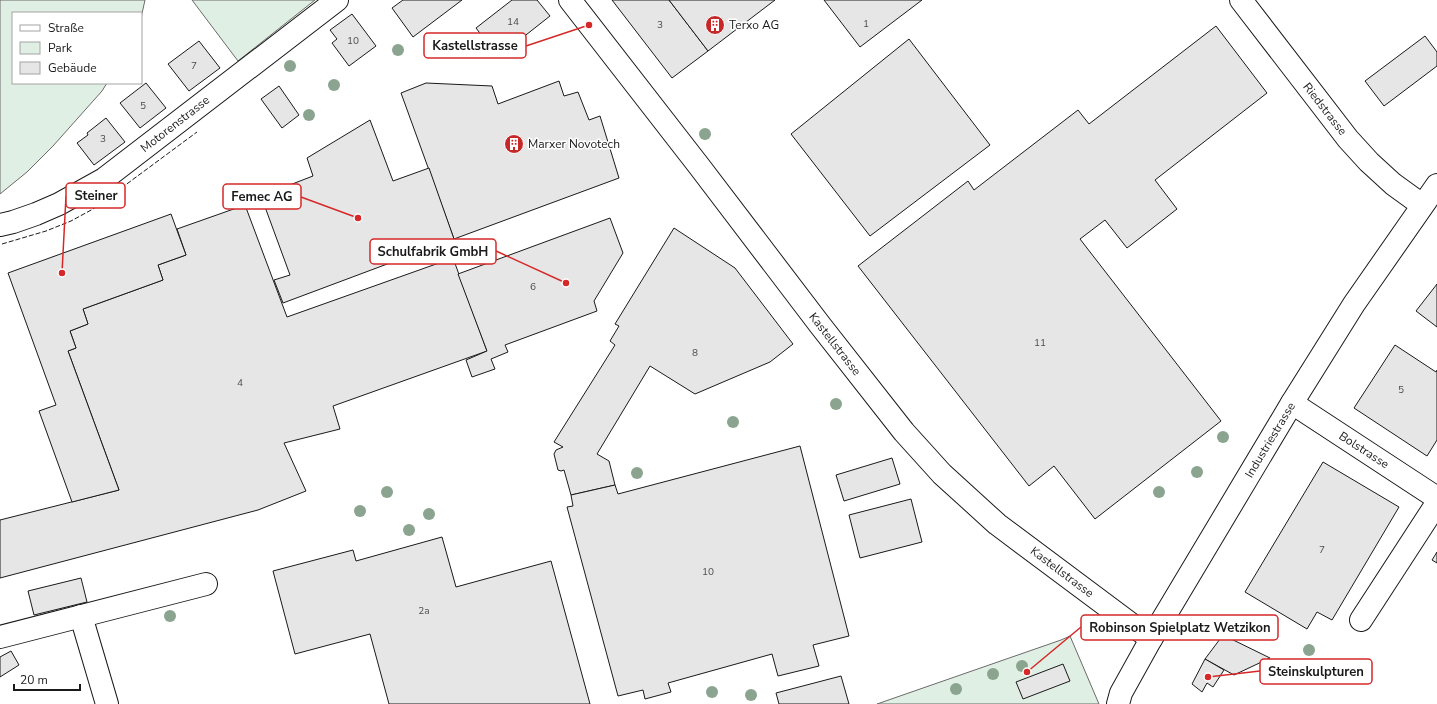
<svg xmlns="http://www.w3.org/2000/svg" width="1437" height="704" font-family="'Nunito Sans',sans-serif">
<rect width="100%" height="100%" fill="#fff"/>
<!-- green -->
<g fill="#e0efe3" stroke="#6a6a6a">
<path d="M 0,0 L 145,0 L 141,18 L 141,13 L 13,13 L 13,83 L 107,83 L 102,91 L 53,146 L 27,172 L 0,194 Z"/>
<path d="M 192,0 L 315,0 L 238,61 Z"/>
<path d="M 1070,636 L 1099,704 L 877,704 L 1061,640 Z"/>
</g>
<!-- building -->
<g fill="#e6e6e6" stroke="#1a1a1a">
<path d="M 403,0 L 462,0 L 413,37 L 392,8 Z"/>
<path d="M 512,0 L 537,0 L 550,16 L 498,57 L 476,28 Z"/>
<path d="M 612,0 L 669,0 L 708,51 L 672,78 Z"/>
<path d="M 669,0 L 775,0 L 708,51 Z"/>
<path d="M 824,0 L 922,0 L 860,47 Z"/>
<path d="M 352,14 L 376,46 L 349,66 L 332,43 L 337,39 L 330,30 Z"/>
<path d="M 1216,26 L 1267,93 L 1155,180 L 1177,209 L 1127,248 L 1105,220 L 1080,239 L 1221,421 L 1095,519 L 1054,466 L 1029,486 L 858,266 L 968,181 L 974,190 L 1078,110 L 1089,124 Z"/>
<path d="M 1425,36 L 1437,52 L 1437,66 L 1384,106 L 1365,81 Z"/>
<path d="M 909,39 L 990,145 L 870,236 L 791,134 Z"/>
<path d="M 199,41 L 220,68 L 189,91 L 168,64 Z"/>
<path d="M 559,81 L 564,96 L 578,92 L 589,120 L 600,116 L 619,178 L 454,239 L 401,93 L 426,83 L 492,86 L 498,104 Z"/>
<path d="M 146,83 L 166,108 L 140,128 L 120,103 Z"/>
<path d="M 279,86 L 299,115 L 282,128 L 261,99 Z"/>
<path d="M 106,118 L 125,142 L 94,165 L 77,143 L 88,135 L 87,133 Z"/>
<path d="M 370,120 L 393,181 L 429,168 L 454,239 L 283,303 L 274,280 L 290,275 L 261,196 L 313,176 L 307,158 Z"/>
<path d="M 245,205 L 287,317 L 453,258 L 487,351 L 333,406 L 340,429 L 284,443 L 306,491 L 258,510 L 0,578 L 0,520 L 119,490 L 68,351 L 76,348 L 70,331 L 88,324 L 83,309 L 163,280 L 158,265 L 186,255 L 177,229 Z"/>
<path d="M 171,214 L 186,255 L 158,265 L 163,280 L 83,309 L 88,324 L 70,331 L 76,348 L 68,351 L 119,490 L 72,502 L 39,411 L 56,405 L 8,273 Z"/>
<path d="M 610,218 L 623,253 L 594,301 L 597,311 L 505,345 L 508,352 L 491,359 L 495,369 L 472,377 L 466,360 L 487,351 L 458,274 Z"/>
<path d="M 674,228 L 735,268 L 793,344 L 770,362 L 695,394 L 650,366 L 597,454 L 609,461 L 615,485 L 571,495 L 564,470 L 561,471 L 558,470 L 554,454 L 556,450 L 563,447 L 554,442 L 615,345 L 610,341 L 619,326 L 615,324 Z"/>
<path d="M 1437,284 L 1437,327 L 1416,311 Z"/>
<path d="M 1395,345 L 1436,372 L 1437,370 L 1437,440 L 1427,456 L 1354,408 Z"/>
<path d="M 800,446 L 849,636 L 813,645 L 819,666 L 778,676 L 772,654 L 668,683 L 671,692 L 645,699 L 643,690 L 618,696 L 567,507 L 573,506 L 571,495 L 615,485 L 618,494 Z"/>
<path d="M 892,458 L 900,484 L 844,501 L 836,475 Z"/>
<path d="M 1323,462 L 1399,507 L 1332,620 L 1317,612 L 1307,629 L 1245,592 Z"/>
<path d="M 911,499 L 922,542 L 860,558 L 849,515 Z"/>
<path d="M 442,537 L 456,587 L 551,561 L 590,704 L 389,704 L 370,634 L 295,654 L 273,571 L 353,550 L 356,561 Z"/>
<path d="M 1437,552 L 1437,563 L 1432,560 Z"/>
<path d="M 81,578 L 87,602 L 34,615 L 28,591 Z"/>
<path d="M 1223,635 L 1270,658 L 1234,675 L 1205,659 Z"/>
<path d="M 11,651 L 19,665 L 0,677 L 0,657 Z"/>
<path d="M 1205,659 L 1224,670 L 1213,687 L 1207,683 L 1202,692 L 1192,684 Z"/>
<path d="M 1063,664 L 1070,681 L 1023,699 L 1016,682 Z"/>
<path d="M 841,676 L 849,704 L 779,704 L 776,693 Z"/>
</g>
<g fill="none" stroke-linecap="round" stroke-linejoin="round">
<!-- minor casing -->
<g stroke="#1a1a1a" stroke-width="24">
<g id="minor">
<path d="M 570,0 L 699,166 L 820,325 L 904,432 L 942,474 L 997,524 L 1151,639"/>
<path d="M 1241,0 L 1348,139 L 1369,162 L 1393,184 L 1422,205"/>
<path d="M 0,225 L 13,222 L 36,214 L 59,204 L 104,179 L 337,0"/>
<path d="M 1292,403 L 1437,498"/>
<path d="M 81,616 L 107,704"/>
<path d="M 1361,620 L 1437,503"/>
<path d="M 0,637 L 206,584"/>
<path d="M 1118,704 L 1121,693 L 1151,639 L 1292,403 L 1354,304 L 1437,185"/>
</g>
</g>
<!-- minor -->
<use href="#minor" stroke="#fff" stroke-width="22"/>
<!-- fence -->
<path stroke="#1a1a1a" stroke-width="1" stroke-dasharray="5 2" stroke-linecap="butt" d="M 2,244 L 46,231 L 71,221 L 93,209 L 197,132"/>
</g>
<!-- trees -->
<g fill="#8aa48f">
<circle cx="398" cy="50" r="6"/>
<circle cx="290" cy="66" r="6"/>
<circle cx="334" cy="85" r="6"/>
<circle cx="309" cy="115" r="6"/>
<circle cx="705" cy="134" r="6"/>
<circle cx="836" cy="404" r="6"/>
<circle cx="733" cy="422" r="6"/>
<circle cx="1223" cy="437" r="6"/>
<circle cx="1197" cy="472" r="6"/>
<circle cx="637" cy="473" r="6"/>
<circle cx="387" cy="492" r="6"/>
<circle cx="1159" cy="492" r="6"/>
<circle cx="360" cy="511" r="6"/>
<circle cx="429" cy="514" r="6"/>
<circle cx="409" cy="530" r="6"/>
<circle cx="170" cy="616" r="6"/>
<circle cx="1309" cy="650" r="6"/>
<circle cx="1022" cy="666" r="6"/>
<circle cx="993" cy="674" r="6"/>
<circle cx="956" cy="689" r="6"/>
<circle cx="712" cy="692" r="6"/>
<circle cx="751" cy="695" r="6"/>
</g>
<!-- icons -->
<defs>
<g id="building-disc" transform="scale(1)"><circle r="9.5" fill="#c62828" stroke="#fff"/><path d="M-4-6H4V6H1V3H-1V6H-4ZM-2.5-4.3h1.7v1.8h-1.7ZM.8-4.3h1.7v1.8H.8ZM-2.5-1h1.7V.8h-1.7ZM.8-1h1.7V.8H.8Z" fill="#fff"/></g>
</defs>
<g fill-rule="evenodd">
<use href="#building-disc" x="715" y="25"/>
<use href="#building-disc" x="514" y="144"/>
</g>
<g text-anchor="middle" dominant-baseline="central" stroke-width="3" stroke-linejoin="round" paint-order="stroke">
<!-- number labels -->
<g font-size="10" fill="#4d4d4d">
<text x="513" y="22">14</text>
<text x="866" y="24">1</text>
<text x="660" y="25">3</text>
<text x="353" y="41">10</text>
<text x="194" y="66">7</text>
<text x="143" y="106">5</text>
<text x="103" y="139">3</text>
<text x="533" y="287">6</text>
<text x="1040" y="343">11</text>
<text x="695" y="353">8</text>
<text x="240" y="383">4</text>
<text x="1401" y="390">5</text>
<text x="1322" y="550">7</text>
<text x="708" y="572">10</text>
<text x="424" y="611">2a</text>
</g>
<!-- poi labels -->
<g font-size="12" fill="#1a1a1a" stroke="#fff" text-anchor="start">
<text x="729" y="25">Terxo AG</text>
<text x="528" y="144">Marxer Novotech</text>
</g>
<!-- street labels -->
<g font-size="12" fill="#1a1a1a" stroke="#fff">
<text transform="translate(1325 109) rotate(52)">Riedstrasse</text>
<text transform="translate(175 124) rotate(-38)">Motorenstrasse</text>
<text transform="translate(835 344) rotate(52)">Kastellstrasse</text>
<text transform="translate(1270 440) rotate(-59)">Industriestrasse</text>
<text transform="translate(1364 450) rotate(33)">Bolstrasse</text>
<text transform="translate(1062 572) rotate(37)">Kastellstrasse</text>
</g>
</g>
<!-- callouts -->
<path fill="none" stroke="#d62828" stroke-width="1.5" d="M589 25L526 46M62 273L66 196M358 218L301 197M566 283L496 251M1027 672L1081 627M1208 677L1260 671"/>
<g fill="#d62828" stroke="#fff" stroke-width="1.5">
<circle cx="589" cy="25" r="4"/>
<circle cx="62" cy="273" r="4"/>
<circle cx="358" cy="218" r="4"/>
<circle cx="566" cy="283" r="4"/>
<circle cx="1027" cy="672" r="4"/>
<circle cx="1208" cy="677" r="4"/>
</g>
<g fill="#fff" stroke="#d62828" stroke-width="1.5">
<rect x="424" y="33" width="102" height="25" rx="4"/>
<rect x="66" y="183" width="59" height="25" rx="4"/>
<rect x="223" y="184" width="78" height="25" rx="4"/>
<rect x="370" y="239" width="126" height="25" rx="4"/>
<rect x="1081" y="615" width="197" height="25" rx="4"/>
<rect x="1260" y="659" width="112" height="25" rx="4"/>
</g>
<g font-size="13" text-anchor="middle" font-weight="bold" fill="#1a1a1a">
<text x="475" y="50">Kastellstrasse</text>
<text x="96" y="200">Steiner</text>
<text x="262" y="201">Femec AG</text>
<text x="433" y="256">Schulfabrik GmbH</text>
<text x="1180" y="632">Robinson Spielplatz Wetzikon</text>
<text x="1316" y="676">Steinskulpturen</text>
</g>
<!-- legend -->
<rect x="12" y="12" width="130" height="72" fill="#ffffff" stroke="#a3a3a3"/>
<rect x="20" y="25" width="20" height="6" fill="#ffffff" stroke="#a3a3a3"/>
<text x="48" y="32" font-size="12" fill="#1a1a1a">Straße</text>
<rect x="20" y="42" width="20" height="12" fill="#e0efe3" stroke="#a3a3a3"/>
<text x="48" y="52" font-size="12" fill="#1a1a1a">Park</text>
<rect x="20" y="62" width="20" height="12" fill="#e6e6e6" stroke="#a3a3a3"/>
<text x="48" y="72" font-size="12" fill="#1a1a1a">Gebäude</text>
<!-- scale -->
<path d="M14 684v6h66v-6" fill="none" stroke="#1a1a1a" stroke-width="2"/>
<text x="20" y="684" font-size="12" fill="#1a1a1a" stroke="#ffffff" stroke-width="3" paint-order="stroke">20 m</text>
</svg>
